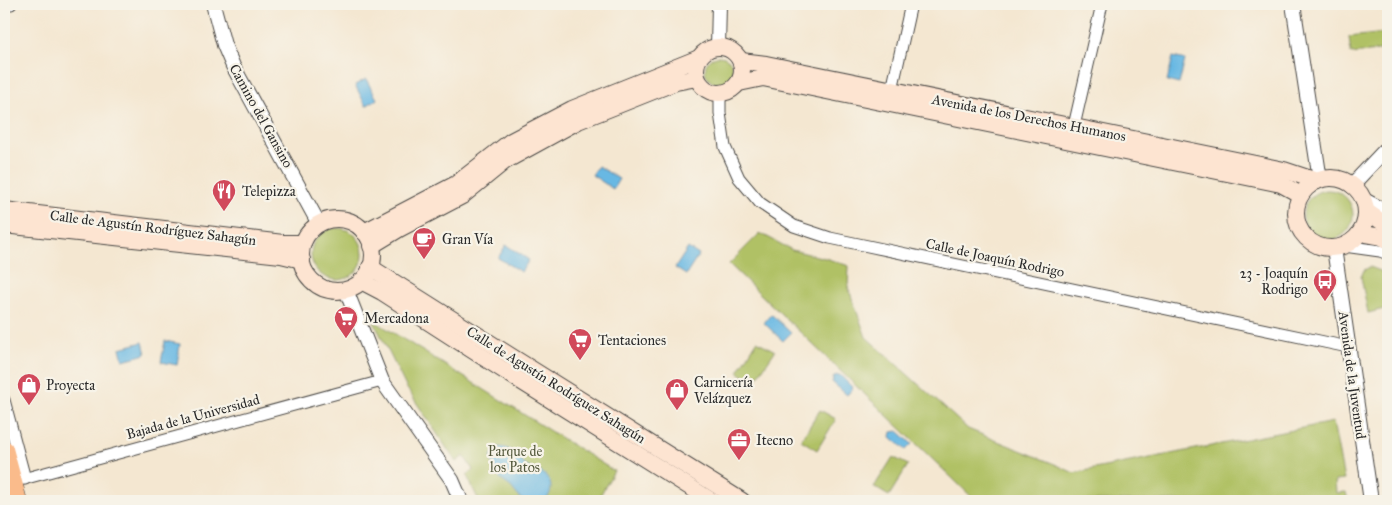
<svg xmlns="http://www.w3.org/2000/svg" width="1392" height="505" font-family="'IM FELL Great Primer',serif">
<rect width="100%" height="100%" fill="#f7f3e8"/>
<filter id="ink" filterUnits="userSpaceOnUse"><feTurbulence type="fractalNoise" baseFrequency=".02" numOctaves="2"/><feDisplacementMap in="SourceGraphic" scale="10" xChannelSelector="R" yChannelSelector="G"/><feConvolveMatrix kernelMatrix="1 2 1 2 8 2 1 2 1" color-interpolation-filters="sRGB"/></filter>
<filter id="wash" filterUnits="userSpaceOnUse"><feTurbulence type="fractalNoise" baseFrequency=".0096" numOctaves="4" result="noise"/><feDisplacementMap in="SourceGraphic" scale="20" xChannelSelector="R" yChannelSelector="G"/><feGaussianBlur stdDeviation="1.12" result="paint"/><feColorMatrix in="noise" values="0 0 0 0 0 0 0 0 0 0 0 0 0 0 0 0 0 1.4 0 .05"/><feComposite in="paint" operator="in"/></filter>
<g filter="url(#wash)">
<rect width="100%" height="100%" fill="#f4e7d1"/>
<!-- green -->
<g fill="#b0c165" stroke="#6e7648">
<path d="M 1385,33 L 1387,50 L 1351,54 L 1349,37 Z"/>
<circle cx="719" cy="70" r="14"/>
<circle cx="1328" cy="215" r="25"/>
<circle cx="337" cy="254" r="26"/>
<path d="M 760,233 L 792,250 L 825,258 L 849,266 L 848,287 L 866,337 L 968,429 L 1057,465 L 1074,473 L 1333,422 L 1344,480 L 1335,481 L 1336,493 L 1346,492 L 1348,501 L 976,501 L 729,264 Z"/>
<path d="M 1370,267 L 1388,274 L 1388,308 L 1368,313 L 1361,277 L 1364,270 Z"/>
<path d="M 373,320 L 614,471 L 597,501 L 479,501 L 467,476 L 473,470 L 464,456 L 456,462 L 406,387 Z"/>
<path d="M 757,341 L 775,351 L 754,382 L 738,372 Z"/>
<path d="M 820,410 L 836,419 L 817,450 L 801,440 Z"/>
<path d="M 893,457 L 908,465 L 889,496 L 874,487 Z"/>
</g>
<!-- water -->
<g fill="#68b8e3" stroke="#4a7287">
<path d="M 1173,57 L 1185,60 L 1179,84 L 1167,81 Z"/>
<path d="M 366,79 L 377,99 L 366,106 L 355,85 Z"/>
<path d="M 598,166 L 619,179 L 613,189 L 592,175 Z"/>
<path d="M 506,245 L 529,260 L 521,272 L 498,258 Z"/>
<path d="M 688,248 L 699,255 L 686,275 L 675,268 Z"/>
<path d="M 771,314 L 791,333 L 783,341 L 764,323 Z"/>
<path d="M 165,341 L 180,344 L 177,365 L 161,362 Z"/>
<path d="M 143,342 L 146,354 L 123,360 L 120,348 Z"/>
<path d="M 840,375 L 853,388 L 847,395 L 832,382 L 834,376 Z"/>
<path d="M 898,431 L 912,444 L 906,450 L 891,437 L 892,432 Z"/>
<path d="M 498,447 C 506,447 514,451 519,457 C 521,460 523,464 526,466 C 530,469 536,469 541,472 C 553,480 554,491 545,501 L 524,501 L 519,497 L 511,487 L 500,479 L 494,469 L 491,457 L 493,453 Z"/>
</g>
</g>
<g filter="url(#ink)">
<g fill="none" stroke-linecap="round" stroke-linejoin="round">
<!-- minor casing -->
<g stroke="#494744" stroke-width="13">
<g id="minor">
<path d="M 4,5 L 11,4"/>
<path d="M 892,90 L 911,4"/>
<path d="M 720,94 L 720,113 L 725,147 L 739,178 L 760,203 L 794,226 L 830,238 L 1348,347"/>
<path d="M 1074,126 L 1102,4"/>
<path d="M 1362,197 L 1388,211"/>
<path d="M 1344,246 L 1380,251 L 1388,254"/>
<path d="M 4,400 L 25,479"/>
<path d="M 12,482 L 382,381"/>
</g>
</g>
<!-- tertiary casing -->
<g stroke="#494744" stroke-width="16">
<g id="tertiary">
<path d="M 213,4 L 224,45 L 233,66 L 319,224"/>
<path d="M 1293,4 L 1320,180"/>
<path d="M 718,47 L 719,4"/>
<path d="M 1352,185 L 1388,147"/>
<path d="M 1334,248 L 1371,501"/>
<path d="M 346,290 L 382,381 L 452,480 L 461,501"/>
</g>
</g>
<!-- secondary casing -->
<g stroke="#494744" stroke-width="18">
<g id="secondary">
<circle cx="719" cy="70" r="23"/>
<path d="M 741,61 L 766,64 L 1284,170 L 1317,181"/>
<path d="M 739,83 L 763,78 L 1281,184 L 1301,195"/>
<circle cx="1331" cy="213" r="35"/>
<path d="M 4,210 L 283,243 L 303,243"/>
<path d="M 1366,211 L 1388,226"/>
<circle cx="337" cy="255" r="36"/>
<path d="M 4,225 L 281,255 L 302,260"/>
<path d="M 364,232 L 456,184 L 511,141 L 572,109 L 699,58"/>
<path d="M 1360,233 L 1382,237 L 1388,240"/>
<path d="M 371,246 L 399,229 L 462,196 L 505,161 L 578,121 L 676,82 L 697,78"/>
<path d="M 370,267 L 509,355 L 742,501"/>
<path d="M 361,281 L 382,292 L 500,368 L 712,501"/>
</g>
</g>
<!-- primary casing -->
<g stroke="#494744" stroke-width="19">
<g id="primary">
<path d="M 4,449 L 18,501"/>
<path d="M 4,499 L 4,501"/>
</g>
</g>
<!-- minor -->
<use href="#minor" stroke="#fff" stroke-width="11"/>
<!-- tertiary -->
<use href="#tertiary" stroke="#fff" stroke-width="14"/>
<!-- secondary -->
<use href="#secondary" stroke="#fde4d1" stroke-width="16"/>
<!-- primary -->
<use href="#primary" stroke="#fabb8b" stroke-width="18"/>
</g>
</g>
<!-- icons -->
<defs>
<g id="restaurant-pin" transform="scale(1.25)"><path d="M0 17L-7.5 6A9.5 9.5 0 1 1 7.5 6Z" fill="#d1495b" stroke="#f7f3e8"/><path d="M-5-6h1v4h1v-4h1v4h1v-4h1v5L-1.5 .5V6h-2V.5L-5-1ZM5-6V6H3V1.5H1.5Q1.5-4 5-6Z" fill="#fff"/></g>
<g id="cafe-pin" transform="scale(1.25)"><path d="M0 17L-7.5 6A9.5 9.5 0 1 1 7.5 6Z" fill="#d1495b" stroke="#f7f3e8"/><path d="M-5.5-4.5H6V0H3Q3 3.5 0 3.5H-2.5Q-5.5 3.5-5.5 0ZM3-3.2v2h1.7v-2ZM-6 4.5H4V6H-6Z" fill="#fff"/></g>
<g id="bus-pin" transform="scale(1.25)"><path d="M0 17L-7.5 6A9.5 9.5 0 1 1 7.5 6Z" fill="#d1495b" stroke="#f7f3e8"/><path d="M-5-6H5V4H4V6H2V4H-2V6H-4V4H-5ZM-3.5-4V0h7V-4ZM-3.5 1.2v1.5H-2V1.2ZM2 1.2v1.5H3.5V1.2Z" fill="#fff"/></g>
<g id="supermarket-pin" transform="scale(1.25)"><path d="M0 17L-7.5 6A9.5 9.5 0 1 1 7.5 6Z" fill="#d1495b" stroke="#f7f3e8"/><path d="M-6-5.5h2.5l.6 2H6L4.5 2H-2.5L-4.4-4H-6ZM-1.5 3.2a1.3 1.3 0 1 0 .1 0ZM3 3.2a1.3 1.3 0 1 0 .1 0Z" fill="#fff"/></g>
<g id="shop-pin" transform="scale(1.25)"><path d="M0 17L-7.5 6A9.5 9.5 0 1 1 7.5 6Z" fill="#d1495b" stroke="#f7f3e8"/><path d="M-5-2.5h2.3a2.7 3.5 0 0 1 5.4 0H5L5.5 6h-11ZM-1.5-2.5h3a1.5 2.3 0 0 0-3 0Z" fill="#fff"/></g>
<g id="office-pin" transform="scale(1.25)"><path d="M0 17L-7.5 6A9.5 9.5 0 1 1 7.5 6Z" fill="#d1495b" stroke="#f7f3e8"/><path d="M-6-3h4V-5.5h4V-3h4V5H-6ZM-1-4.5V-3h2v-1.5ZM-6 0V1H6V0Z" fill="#fff"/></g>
</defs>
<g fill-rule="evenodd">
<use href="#restaurant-pin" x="224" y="191"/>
<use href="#cafe-pin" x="424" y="239"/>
<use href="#bus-pin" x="1325" y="281"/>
<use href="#supermarket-pin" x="346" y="318"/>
<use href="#supermarket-pin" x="580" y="340"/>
<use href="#shop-pin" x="29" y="385"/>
<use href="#shop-pin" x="677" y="390"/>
<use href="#office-pin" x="739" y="440"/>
</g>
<g text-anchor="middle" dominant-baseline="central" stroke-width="4.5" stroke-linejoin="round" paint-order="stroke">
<!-- street labels -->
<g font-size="14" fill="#2b2b2b" stroke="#f7f3e8">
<text transform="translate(261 116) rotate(61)">Camino del Gansino</text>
<text transform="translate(1029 118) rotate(11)">Avenida de los Derechos Humanos</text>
<text transform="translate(153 228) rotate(7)">Calle de Agustín Rodríguez Sahagún</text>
<text transform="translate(995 258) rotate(12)">Calle de Joaquín Rodrigo</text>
<text transform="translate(1352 375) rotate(82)">Avenida de la Juventud</text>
<text transform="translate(556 385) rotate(32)">Calle de Agustín Rodríguez Sahagún</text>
<text transform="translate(193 417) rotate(-15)">Bajada de la Universidad</text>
</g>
<!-- poi labels -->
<g font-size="14" fill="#2b2b2b" stroke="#f7f3e8" text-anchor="start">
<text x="242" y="191">Telepizza</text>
<text x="442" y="239">Gran Vía</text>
<text x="1308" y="273" text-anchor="end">23 - Joaquín<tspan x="1308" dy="16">Rodrigo</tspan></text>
<text x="364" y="318">Mercadona</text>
<text x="598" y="340">Tentaciones</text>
<text x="694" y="382">Carnicería<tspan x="694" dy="16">Velázquez</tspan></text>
<text x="46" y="385">Proyecta</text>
<text x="756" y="440">Itecno</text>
</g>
<!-- park labels -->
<g font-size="14" fill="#53583c" stroke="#f7f3e8">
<text x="515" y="451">Parque de<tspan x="515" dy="16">los Patos</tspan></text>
</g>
</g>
<!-- margin -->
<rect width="1392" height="505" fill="none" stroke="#f7f3e8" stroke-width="20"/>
</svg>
